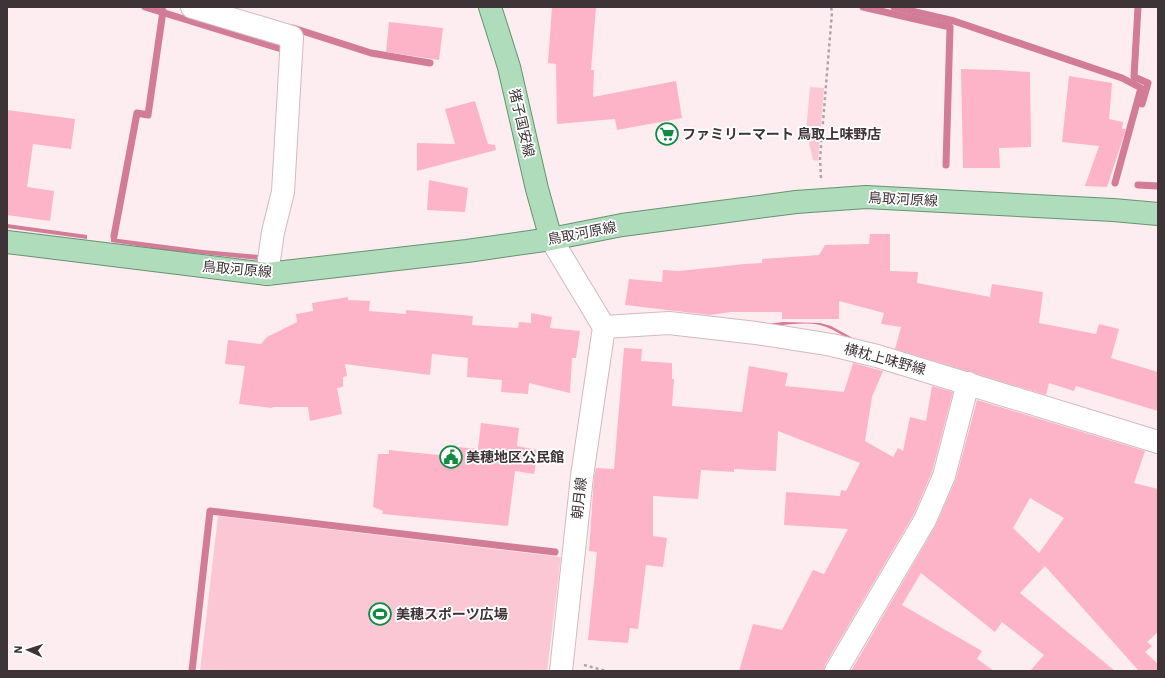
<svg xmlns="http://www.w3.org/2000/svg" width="1165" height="678" font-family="'IBM Plex Sans','Noto Sans JP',sans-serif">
<rect width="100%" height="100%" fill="#fdedf1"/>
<!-- green -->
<g fill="#fbc7d5">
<path d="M 810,87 L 824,88 L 818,161 L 813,160 L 806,131 Z"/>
<path d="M 218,516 L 561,557 L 547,671 L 200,671 Z"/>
</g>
<!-- water -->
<g fill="#d27c97">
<path d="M 7,224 L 87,235 L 87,239 L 7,228 Z"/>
<path d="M 111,238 L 203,250 L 259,255 L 259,260 L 164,250 L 111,242 Z"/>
<path d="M 783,322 L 820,323 L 831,326 L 851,337 L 850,340 C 841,334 831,328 820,325 C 800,321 777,326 757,328 L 758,325 Z"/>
</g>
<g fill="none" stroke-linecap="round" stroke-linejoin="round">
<!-- stream -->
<g stroke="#d27c97" stroke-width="7">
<path d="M 145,7 L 285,50 L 284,54"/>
<path d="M 863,7 L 950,27 L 946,165"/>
<path d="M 894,7 L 954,21 L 1122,78 L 1141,88 L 1115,183"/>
<path d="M 1138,7 L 1134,77 L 1148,83 L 1142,104"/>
<path d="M 293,28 L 371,53 L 430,63"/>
<path d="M 1138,185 L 1158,186"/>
<path d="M 114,236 L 137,113 L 148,115 L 163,11"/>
<path d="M 192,671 L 210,511 L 555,552"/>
</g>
</g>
<!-- building -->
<g fill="#fdb4c8" fill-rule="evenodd">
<path d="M 552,7 L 596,7 L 591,70 L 594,70 L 593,97 L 676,81 L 682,118 L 617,130 L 615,119 L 557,124 L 556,64 L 548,63 Z"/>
<path d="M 389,22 L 443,28 L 439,60 L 386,52 Z"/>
<path d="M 961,69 L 998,70 L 1030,72 L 1031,147 L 999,148 L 1000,168 L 963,168 Z"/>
<path d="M 1069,76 L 1112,83 L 1109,119 L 1123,122 L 1122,129 L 1126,129 L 1107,187 L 1085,186 L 1099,146 L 1062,142 Z"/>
<path d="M 475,101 L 488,144 L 495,145 L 496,150 L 417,171 L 417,143 L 455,144 L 445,109 Z"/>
<path d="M 7,110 L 75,119 L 71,149 L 33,144 L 27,187 L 54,191 L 50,221 L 7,215 Z"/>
<path d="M 429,180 L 468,188 L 465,212 L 427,210 Z"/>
<path d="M 870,234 L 890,234 L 890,271 L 918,272 L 917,283 L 990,297 L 992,284 L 1043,292 L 1039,323 L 1096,334 L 1099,324 L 1119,329 L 1111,358 L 1158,372 L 1158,411 L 1076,386 L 1074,391 L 1049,383 L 1046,395 L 895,349 L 901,327 L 881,324 L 884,313 L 839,301 L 839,319 L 782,319 L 782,312 L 731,312 L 710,315 L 625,305 L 629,279 L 662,282 L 663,270 L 679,271 L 745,264 L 762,263 L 762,259 L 819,255 L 825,245 L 869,244 Z"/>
<path d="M 348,297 L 348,300 L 370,301 L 369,311 L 406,314 L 406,310 L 473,316 L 472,325 L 518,328 L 519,322 L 531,323 L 531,313 L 552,317 L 550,328 L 580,331 L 576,358 L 572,358 L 570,393 L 529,383 L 528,394 L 501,392 L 502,380 L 467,377 L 468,358 L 432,354 L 430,375 L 345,364 L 347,376 L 343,377 L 343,387 L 337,388 L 342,414 L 310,421 L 308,407 L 273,407 L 272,408 L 239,404 L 245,366 L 225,364 L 228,340 L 261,344 L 267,337 L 297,322 L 296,314 L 313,311 L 312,303 Z"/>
<path d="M 624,348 L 642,349 L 641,361 L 672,363 L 672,379 L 674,379 L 672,406 L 742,412 L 749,366 L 788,373 L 785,386 L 844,392 L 853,363 L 883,371 L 872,397 L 865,441 L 893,457 L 898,448 L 903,451 L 910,417 L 926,421 L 932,386 L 953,392 L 932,472 L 914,514 L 825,665 L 824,671 L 739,671 L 753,624 L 782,630 L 813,570 L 824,574 L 848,529 L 784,525 L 786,492 L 840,496 L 841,490 L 846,491 L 860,463 L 778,431 L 776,471 L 734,469 L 734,472 L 701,470 L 698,499 L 653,496 L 653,536 L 667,538 L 663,567 L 646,565 L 638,629 L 630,628 L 628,643 L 588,640 L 597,552 L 589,551 L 594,477 L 596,468 L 614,469 Z"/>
<path d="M 977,400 L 1145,451 L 1134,483 L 1158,489 L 1158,632 L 1147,642 L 1152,646 L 1145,652 L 1158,664 L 1158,671 L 1139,671 L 1045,566 L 1020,593 L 1115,671 L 1030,671 L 1044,655 L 1002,622 L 995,632 L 921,573 L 902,605 L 982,651 L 977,659 L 994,671 L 851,671 L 936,525 L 956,479 ZM 1030,498 L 1064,518 L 1039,553 L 1013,528 Z"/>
<path d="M 481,423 L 519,428 L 517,446 L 538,450 L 534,474 L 515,471 L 508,526 L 382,514 L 383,511 L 373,507 L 378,454 L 389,454 L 389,450 L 458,457 L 458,447 L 478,449 Z"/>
</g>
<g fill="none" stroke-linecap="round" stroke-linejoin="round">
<!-- minor casing -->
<g stroke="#d3b9c0" stroke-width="24">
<g id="minor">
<path d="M 192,7 L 292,37 L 283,192 L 273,232 L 267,274"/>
<path d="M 551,239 L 604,327"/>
<path d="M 604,327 L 669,323 L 756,333 L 832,345 L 877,356 L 1158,442"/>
<path d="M 561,671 L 582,476 L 604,327"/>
<path d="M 836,671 L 925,520 L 944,476 L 968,383"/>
</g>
</g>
<!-- major casing -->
<g stroke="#65936f" stroke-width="24">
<g id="major">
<path d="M 490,7 L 509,67 L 537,189 L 551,239"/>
<path d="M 7,242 L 267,274 L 467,251 L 551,239 L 622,225 L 713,213 L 796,202 L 866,197 L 1113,210 L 1158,214"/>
</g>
</g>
<!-- path -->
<g stroke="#b0a2a6" stroke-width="2.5" stroke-dasharray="3 3" stroke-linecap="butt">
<path d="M 821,178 L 820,159 L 832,12 L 831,7"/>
<path d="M 584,665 L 606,671"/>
</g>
<!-- minor -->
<use href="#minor" stroke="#fff" stroke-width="22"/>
<!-- major -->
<use href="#major" stroke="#afddbb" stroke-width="22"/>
</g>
<!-- icons -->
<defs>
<g id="supermarket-ring" transform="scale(1.15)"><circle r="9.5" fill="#fff" stroke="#128a44" stroke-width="1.5"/><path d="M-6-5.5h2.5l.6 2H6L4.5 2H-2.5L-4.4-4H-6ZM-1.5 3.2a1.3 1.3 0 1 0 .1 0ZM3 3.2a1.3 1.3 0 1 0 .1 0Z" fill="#128a44"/></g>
<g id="civic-ring" transform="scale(1.15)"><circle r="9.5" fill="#fff" stroke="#128a44" stroke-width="1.5"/><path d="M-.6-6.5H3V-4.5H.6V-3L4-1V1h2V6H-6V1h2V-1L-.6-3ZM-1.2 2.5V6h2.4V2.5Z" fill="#128a44"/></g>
<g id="stadium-ring" transform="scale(1.15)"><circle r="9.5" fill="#fff" stroke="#128a44" stroke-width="1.5"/><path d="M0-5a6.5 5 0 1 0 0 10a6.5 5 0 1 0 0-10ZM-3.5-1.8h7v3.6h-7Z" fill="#128a44"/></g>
</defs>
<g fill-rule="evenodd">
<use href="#supermarket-ring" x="667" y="134"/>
<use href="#civic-ring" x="451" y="457"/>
<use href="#stadium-ring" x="380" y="614"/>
</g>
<g text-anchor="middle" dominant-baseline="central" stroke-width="3.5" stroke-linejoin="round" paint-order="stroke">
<!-- street labels -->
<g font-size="14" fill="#3e3437" stroke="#fff">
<text transform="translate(522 123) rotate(77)">猪子国安線</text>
<text transform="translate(903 199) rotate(3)">鳥取河原線</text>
<text transform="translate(582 233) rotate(-11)">鳥取河原線</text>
<text transform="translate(237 269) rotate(5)">鳥取河原線</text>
<text transform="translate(885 359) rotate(15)">横枕上味野線</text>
<text transform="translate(579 498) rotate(-84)">朝月線</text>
</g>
<!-- poi labels -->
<g font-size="14" font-weight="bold" fill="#3e3437" stroke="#fff" text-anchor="start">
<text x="682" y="134">ファミリーマート 鳥取上味野店</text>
<text x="466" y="457">美穂地区公民館</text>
<text x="396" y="614">美穂スポーツ広場</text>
</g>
</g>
<!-- border -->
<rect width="1165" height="678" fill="none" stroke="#3e3437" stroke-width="16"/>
<!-- north arrow -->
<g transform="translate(28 650) rotate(273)" stroke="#ffffff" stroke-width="3" paint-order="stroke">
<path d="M0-3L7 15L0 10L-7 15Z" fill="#3e3437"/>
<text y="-6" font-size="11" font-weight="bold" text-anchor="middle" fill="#3e3437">N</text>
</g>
</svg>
